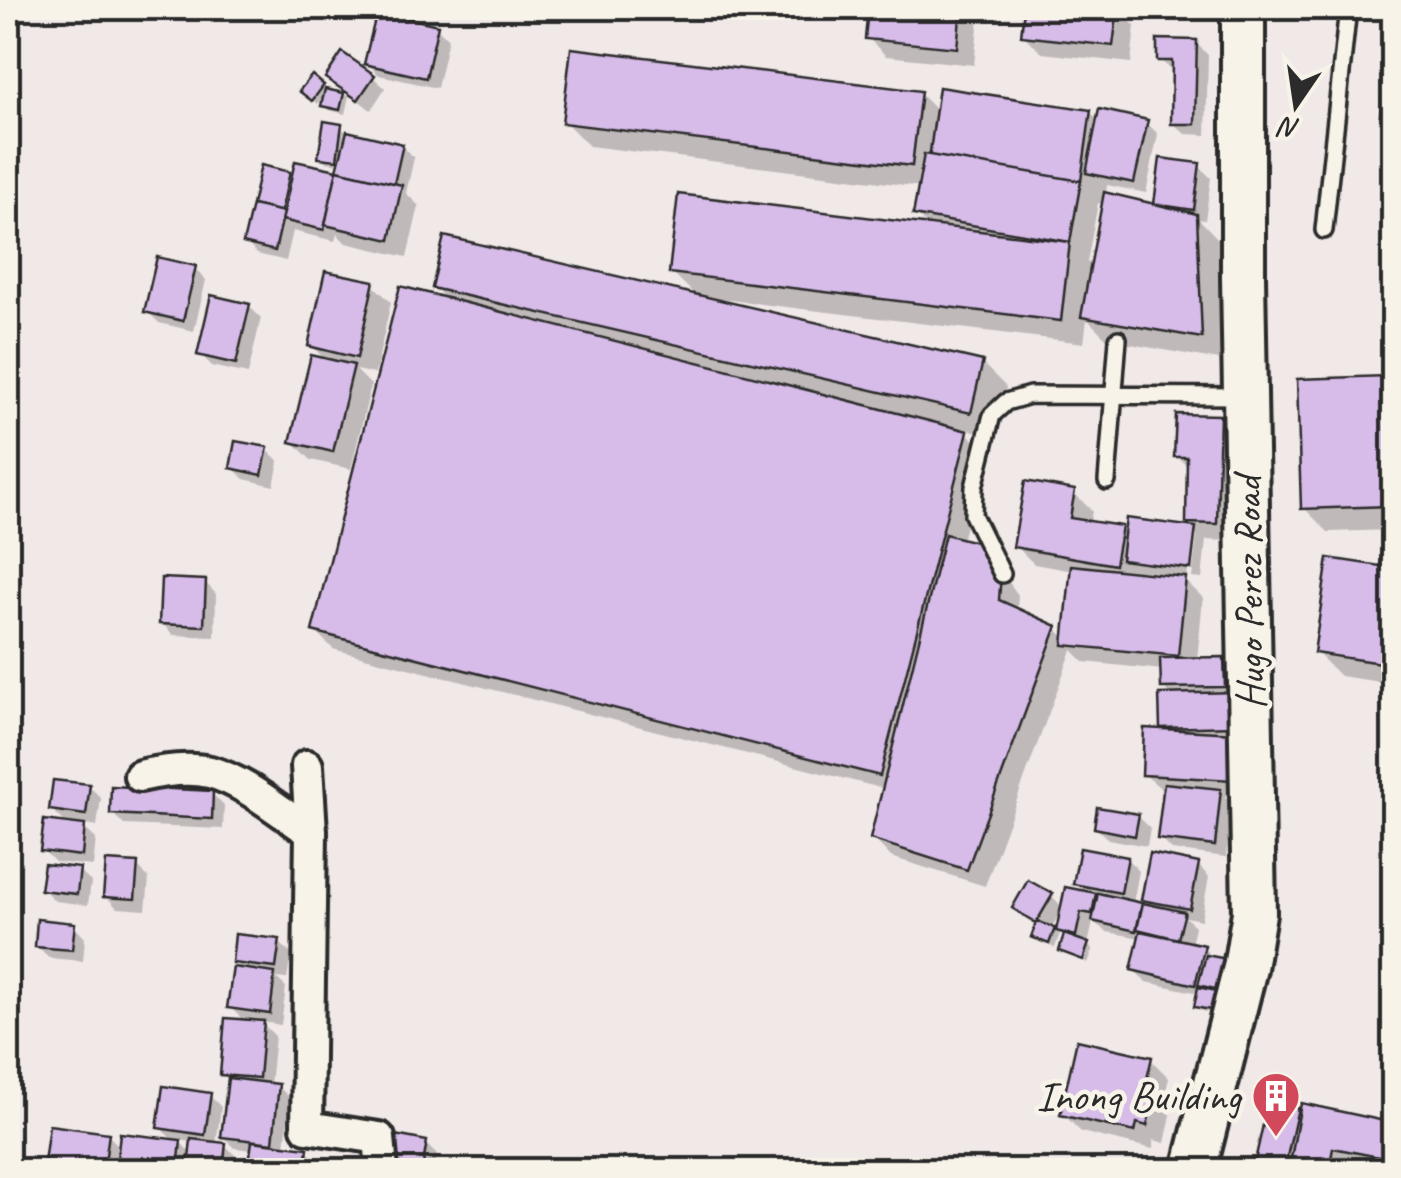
<svg xmlns="http://www.w3.org/2000/svg" width="1401" height="1178" font-family="Caveat,sans-serif">
<rect width="100%" height="100%" fill="#f1e8e8"/>
<filter id="ink" filterUnits="userSpaceOnUse"><feTurbulence type="fractalNoise" baseFrequency=".01" numOctaves="2"/><feDisplacementMap in="SourceGraphic" scale="20" xChannelSelector="R" yChannelSelector="G"/><feConvolveMatrix kernelMatrix="1 2 1 2 8 2 1 2 1" color-interpolation-filters="sRGB"/></filter>
<g filter="url(#ink)">
<!-- shadow -->
<g fill="#0003" fill-rule="evenodd">
<path d="M 871,8 L 980,8 L 974,65 L 886,56 L 868,38 Z"/>
<path d="M 1026,8 L 1117,8 L 1135,26 L 1131,63 L 1042,53 L 1023,35 Z"/>
<path d="M 437,28 L 448,39 L 437,88 L 379,75 L 367,63 Z"/>
<path d="M 1196,43 L 1208,55 L 1206,135 L 1185,134 L 1173,123 L 1174,72 L 1160,60 Z"/>
<path d="M 328,77 L 373,77 L 385,88 L 371,110 Z"/>
<path d="M 312,79 L 327,92 L 349,96 L 345,114 L 329,110 L 324,105 L 326,94 L 318,104 L 308,96 Z"/>
<path d="M 920,94 L 938,112 L 1090,112 L 1099,121 L 1146,122 L 1158,134 L 1146,193 L 1107,185 L 1106,195 L 1163,209 L 1157,203 L 1199,166 L 1211,178 L 1205,220 L 1199,219 L 1220,241 L 1225,361 L 1108,340 L 1087,319 L 1084,343 L 721,299 L 720,303 L 982,363 L 1006,387 L 995,436 L 962,428 L 985,451 L 962,541 L 997,565 L 1018,595 L 1017,611 L 1056,628 L 1066,639 L 1073,571 L 1034,564 L 1016,546 L 1074,493 L 1092,511 L 1090,523 L 1120,528 L 1127,535 L 1195,529 L 1188,522 L 1189,468 L 1177,456 L 1219,417 L 1237,435 L 1234,541 L 1206,540 L 1202,579 L 1192,578 L 1197,536 L 1192,536 L 1187,578 L 1182,577 L 1203,598 L 1197,660 L 1223,660 L 1235,672 L 1250,797 L 1224,796 L 1232,804 L 1226,857 L 1172,850 L 1160,838 L 1165,792 L 1144,774 L 1168,732 L 1163,727 L 1172,696 L 1163,687 L 1163,670 L 1084,662 L 1072,650 L 985,886 L 891,857 L 873,838 L 885,789 L 333,649 L 315,631 L 448,301 L 435,288 L 697,297 L 672,272 L 929,227 L 916,214 L 921,187 L 589,146 L 565,122 ZM 1098,203 L 1104,204 L 1093,268 L 1087,262 Z"/>
<path d="M 341,127 L 346,133 L 402,146 L 414,158 L 406,193 L 419,206 L 407,257 L 346,243 L 337,234 L 335,241 L 293,231 L 286,261 L 257,254 L 246,242 L 289,174 L 294,179 L 339,173 L 341,164 L 326,162 L 321,157 Z"/>
<path d="M 194,268 L 206,280 L 194,331 L 159,323 L 147,311 Z"/>
<path d="M 372,284 L 391,302 L 375,374 L 356,370 L 371,385 L 351,469 L 311,460 L 293,442 L 326,361 L 311,345 Z"/>
<path d="M 249,306 L 261,318 L 248,374 L 212,366 L 200,354 Z"/>
<path d="M 1386,379 L 1394,387 L 1394,530 L 1328,532 L 1304,508 Z"/>
<path d="M 267,450 L 279,461 L 274,486 L 244,479 L 232,467 Z"/>
<path d="M 1394,571 L 1394,684 L 1340,676 L 1316,652 Z"/>
<path d="M 205,582 L 216,594 L 215,637 L 173,635 L 162,623 Z"/>
<path d="M 89,786 L 101,798 L 97,826 L 80,824 L 96,839 L 93,866 L 55,862 L 43,850 L 68,825 L 52,810 Z"/>
<path d="M 212,794 L 224,805 L 223,829 L 124,825 L 112,813 Z"/>
<path d="M 1138,816 L 1150,828 L 1147,846 L 1108,839 L 1096,828 Z"/>
<path d="M 1127,859 L 1139,871 L 1133,903 L 1152,908 L 1144,899 L 1198,865 L 1209,877 L 1201,920 L 1185,917 L 1195,926 L 1191,945 L 1203,948 L 1215,959 L 1221,1015 L 1202,1011 L 1196,1006 L 1199,993 L 1146,982 L 1134,970 L 1141,938 L 1107,932 L 1093,922 L 1088,945 L 1093,950 L 1088,963 L 1061,950 L 1066,938 L 1060,933 L 1055,948 L 1039,942 L 1034,936 L 1038,926 L 1015,907 L 1052,896 L 1063,908 L 1086,894 L 1076,883 ZM 1061,911 L 1062,912 L 1058,934 L 1051,929 Z"/>
<path d="M 137,866 L 149,878 L 146,910 L 117,908 L 106,896 Z"/>
<path d="M 79,871 L 91,882 L 88,905 L 55,901 L 43,889 Z"/>
<path d="M 74,926 L 85,938 L 83,961 L 49,958 L 37,946 Z"/>
<path d="M 279,942 L 291,954 L 287,979 L 276,978 L 286,987 L 281,1025 L 261,1022 L 275,1036 L 270,1085 L 278,1086 L 290,1098 L 285,1148 L 307,1151 L 319,1163 L 318,1170 L 250,1170 L 253,1150 L 235,1148 L 223,1136 L 230,1081 L 223,1074 L 245,1022 L 230,1007 L 243,971 L 234,962 Z"/>
<path d="M 1151,1060 L 1169,1078 L 1162,1106 L 1171,1115 L 1165,1143 L 1154,1140 L 1153,1149 L 1081,1132 L 1063,1114 Z"/>
<path d="M 210,1096 L 221,1107 L 216,1144 L 225,1145 L 237,1157 L 235,1170 L 45,1170 L 51,1128 L 108,1135 L 121,1148 L 174,1141 L 159,1127 ZM 178,1140 L 194,1142 L 192,1154 Z"/>
<path d="M 1270,1105 L 1297,1110 L 1301,1114 L 1394,1126 L 1394,1170 L 1256,1170 Z"/>
<path d="M 425,1143 L 437,1155 L 435,1170 L 392,1170 Z"/>
</g>
<!-- building -->
<g fill="#d7bcea" stroke="#2b2b2b" stroke-width="2.5">
<path d="M 868,8 L 961,8 L 957,48 L 865,39 Z"/>
<path d="M 1024,8 L 1118,8 L 1113,46 L 1021,36 Z"/>
<path d="M 377,11 L 438,25 L 426,78 L 364,64 Z"/>
<path d="M 1157,39 L 1197,40 L 1195,124 L 1171,124 L 1172,61 L 1157,61 Z"/>
<path d="M 571,48 L 921,91 L 912,166 L 562,123 Z"/>
<path d="M 342,52 L 375,75 L 358,100 L 325,78 Z"/>
<path d="M 1386,66 L 1394,67 L 1394,117 L 1380,115 Z"/>
<path d="M 312,75 L 324,85 L 312,101 L 299,91 Z"/>
<path d="M 939,87 L 1091,110 L 1081,181 L 929,159 Z"/>
<path d="M 325,89 L 344,93 L 340,110 L 321,106 Z"/>
<path d="M 1099,109 L 1148,120 L 1134,183 L 1086,173 Z"/>
<path d="M 324,121 L 342,124 L 337,160 L 318,158 Z"/>
<path d="M 347,131 L 403,144 L 394,184 L 337,170 Z"/>
<path d="M 924,154 L 1081,181 L 1070,242 L 913,215 Z"/>
<path d="M 1160,158 L 1200,163 L 1194,210 L 1154,204 Z"/>
<path d="M 295,161 L 337,170 L 324,230 L 282,220 Z"/>
<path d="M 261,165 L 290,172 L 281,212 L 252,205 Z"/>
<path d="M 337,170 L 402,185 L 390,240 L 325,225 Z"/>
<path d="M 1104,192 L 1197,214 L 1202,338 L 1081,317 Z"/>
<path d="M 678,194 L 1070,242 L 1061,321 L 669,273 Z"/>
<path d="M 252,205 L 284,212 L 275,251 L 243,243 Z"/>
<path d="M 444,236 L 983,361 L 971,413 L 432,288 Z"/>
<path d="M 157,257 L 196,266 L 183,321 L 144,312 Z"/>
<path d="M 325,271 L 374,281 L 357,358 L 308,346 Z"/>
<path d="M 400,286 L 968,431 L 880,776 L 312,631 Z"/>
<path d="M 211,295 L 250,304 L 236,364 L 197,355 Z"/>
<path d="M 311,355 L 354,365 L 333,452 L 290,442 Z"/>
<path d="M 1387,376 L 1391,506 L 1301,509 L 1297,379 Z"/>
<path d="M 1176,414 L 1220,415 L 1217,524 L 1186,523 L 1187,457 L 1174,457 Z"/>
<path d="M 235,441 L 268,447 L 262,475 L 230,468 Z"/>
<path d="M 1025,481 L 1075,490 L 1070,518 L 1122,526 L 1115,565 L 1013,547 Z"/>
<path d="M 1126,518 L 1196,527 L 1191,569 L 1121,560 Z"/>
<path d="M 945,534 L 980,543 L 1001,574 L 999,600 L 1057,626 L 967,870 L 870,839 Z"/>
<path d="M 1328,558 L 1394,568 L 1394,665 L 1314,653 Z"/>
<path d="M 1071,565 L 1186,577 L 1178,656 L 1063,645 Z"/>
<path d="M 161,578 L 206,580 L 204,626 L 159,624 Z"/>
<path d="M 1224,657 L 1225,687 L 1161,688 L 1160,658 Z"/>
<path d="M 1235,692 L 1235,726 L 1160,728 L 1159,694 Z"/>
<path d="M 1144,728 L 1235,733 L 1233,780 L 1142,775 Z"/>
<path d="M 53,780 L 90,784 L 86,815 L 49,810 Z"/>
<path d="M 1164,783 L 1221,789 L 1215,846 L 1157,839 Z"/>
<path d="M 111,786 L 213,791 L 212,819 L 110,814 Z"/>
<path d="M 1097,807 L 1139,814 L 1135,836 L 1094,828 Z"/>
<path d="M 44,820 L 85,825 L 82,856 L 40,851 Z"/>
<path d="M 1080,848 L 1128,857 L 1121,893 L 1073,884 Z"/>
<path d="M 1150,853 L 1199,863 L 1190,909 L 1141,900 Z"/>
<path d="M 106,861 L 138,863 L 135,899 L 103,897 Z"/>
<path d="M 44,864 L 80,868 L 77,894 L 40,890 Z"/>
<path d="M 1028,880 L 1053,894 L 1036,923 L 1012,908 Z"/>
<path d="M 1065,887 L 1096,893 L 1092,914 L 1081,912 L 1076,936 L 1056,931 Z"/>
<path d="M 1098,893 L 1142,903 L 1136,931 L 1092,921 Z"/>
<path d="M 1143,903 L 1185,912 L 1178,939 L 1137,929 Z"/>
<path d="M 37,919 L 75,923 L 72,950 L 35,947 Z"/>
<path d="M 1037,921 L 1055,928 L 1049,944 L 1031,937 Z"/>
<path d="M 1140,931 L 1205,945 L 1195,985 L 1131,970 Z"/>
<path d="M 235,934 L 280,939 L 276,968 L 232,963 Z"/>
<path d="M 1064,934 L 1089,943 L 1083,960 L 1059,951 Z"/>
<path d="M 1206,955 L 1227,959 L 1219,990 L 1198,985 Z"/>
<path d="M 233,967 L 275,973 L 270,1014 L 227,1008 Z"/>
<path d="M 1198,987 L 1221,992 L 1217,1011 L 1194,1007 Z"/>
<path d="M 225,1018 L 264,1021 L 259,1078 L 220,1075 Z"/>
<path d="M 1077,1040 L 1152,1057 L 1144,1092 L 1154,1094 L 1147,1126 L 1137,1123 L 1135,1132 L 1060,1115 Z"/>
<path d="M 228,1078 L 279,1084 L 273,1143 L 221,1137 Z"/>
<path d="M 163,1086 L 211,1093 L 205,1135 L 157,1128 Z"/>
<path d="M 1268,1102 L 1298,1108 L 1284,1170 L 1253,1170 Z"/>
<path d="M 1301,1103 L 1394,1123 L 1394,1160 L 1333,1148 L 1329,1170 L 1289,1170 Z"/>
<path d="M 49,1125 L 109,1133 L 104,1170 L 43,1170 Z"/>
<path d="M 120,1133 L 181,1140 L 178,1170 L 116,1170 Z"/>
<path d="M 395,1135 L 427,1141 L 422,1170 L 389,1170 Z"/>
<path d="M 191,1139 L 226,1143 L 223,1170 L 188,1170 Z"/>
<path d="M 252,1141 L 308,1148 L 305,1170 L 248,1170 Z"/>
</g>
<g fill="none" stroke-linecap="round" stroke-linejoin="round">
<!-- lane casing -->
<g stroke="#2b2b2b" stroke-width="22">
<g id="lane">
<path d="M 1324,230 L 1348,8"/>
<path d="M 1107,481 L 1118,339"/>
<path d="M 1002,574 L 973,515 L 974,487 L 992,415 L 1006,402 L 1030,395 L 1244,396"/>
</g>
</g>
<!-- street casing -->
<g stroke="#2b2b2b" stroke-width="38">
<g id="street">
<path d="M 307,766 L 311,832 L 307,1127 L 379,1138 L 382,1170"/>
<path d="M 140,776 C 161,771 188,767 210,772 C 246,782 280,812 311,832"/>
</g>
</g>
<!-- secondary casing -->
<g stroke="#2b2b2b" stroke-width="50">
<path id="secondary" d="M 1194,1170 L 1245,968 L 1254,913 L 1243,277 L 1243,8"/>
</g>
<!-- lane -->
<use href="#lane" stroke="#f7f3e8" stroke-width="15"/>
<!-- street -->
<use href="#street" stroke="#f7f3e8" stroke-width="30"/>
<!-- secondary -->
<use href="#secondary" stroke="#f7f3e8" stroke-width="42"/>
</g>
</g>
<!-- icons -->
<defs>
<g id="building-pin" transform="scale(2.5)"><path d="M0 17L-7.5 6A9.5 9.5 0 1 1 7.5 6Z" fill="#d1495b" stroke="#f7f3e8"/><path d="M-4-6H4V6H1V3H-1V6H-4ZM-2.5-4.3h1.7v1.8h-1.7ZM.8-4.3h1.7v1.8H.8ZM-2.5-1h1.7V.8h-1.7ZM.8-1h1.7V.8H.8Z" fill="#fff"/></g>
</defs>
<g fill-rule="evenodd">
<use href="#building-pin" x="1276" y="1096"/>
</g>
<g text-anchor="middle" dominant-baseline="central" stroke-width="9" stroke-linejoin="round" paint-order="stroke">
<!-- street labels -->
<g font-size="42" fill="#2b2b2b" stroke="#f7f3e8">
<text transform="translate(1249 593) rotate(-91)">Hugo Perez Road</text>
</g>
<!-- poi labels -->
<g font-size="42" fill="#2b2b2b" stroke="#f7f3e8" text-anchor="end">
<text x="1241" y="1096">Inong Building</text>
</g>
</g>
<!-- margin -->
<rect width="1401" height="1178" fill="none" stroke="#f7f3e8" stroke-width="40"/>
<rect x="20" y="20" width="1361" height="1138" fill="none" stroke="#2b2b2b" stroke-width="4" filter="url(#ink)"/>
<!-- north arrow -->
<g transform="translate(1296 105) rotate(193)" stroke="#f7f3e8" stroke-width="8" paint-order="stroke">
<path d="M0-8L18 38L0 25L-18 38Z" fill="#2b2b2b"/>
<text y="-15" font-size="28" font-weight="bold" text-anchor="middle" fill="#2b2b2b">N</text>
</g>
</svg>
